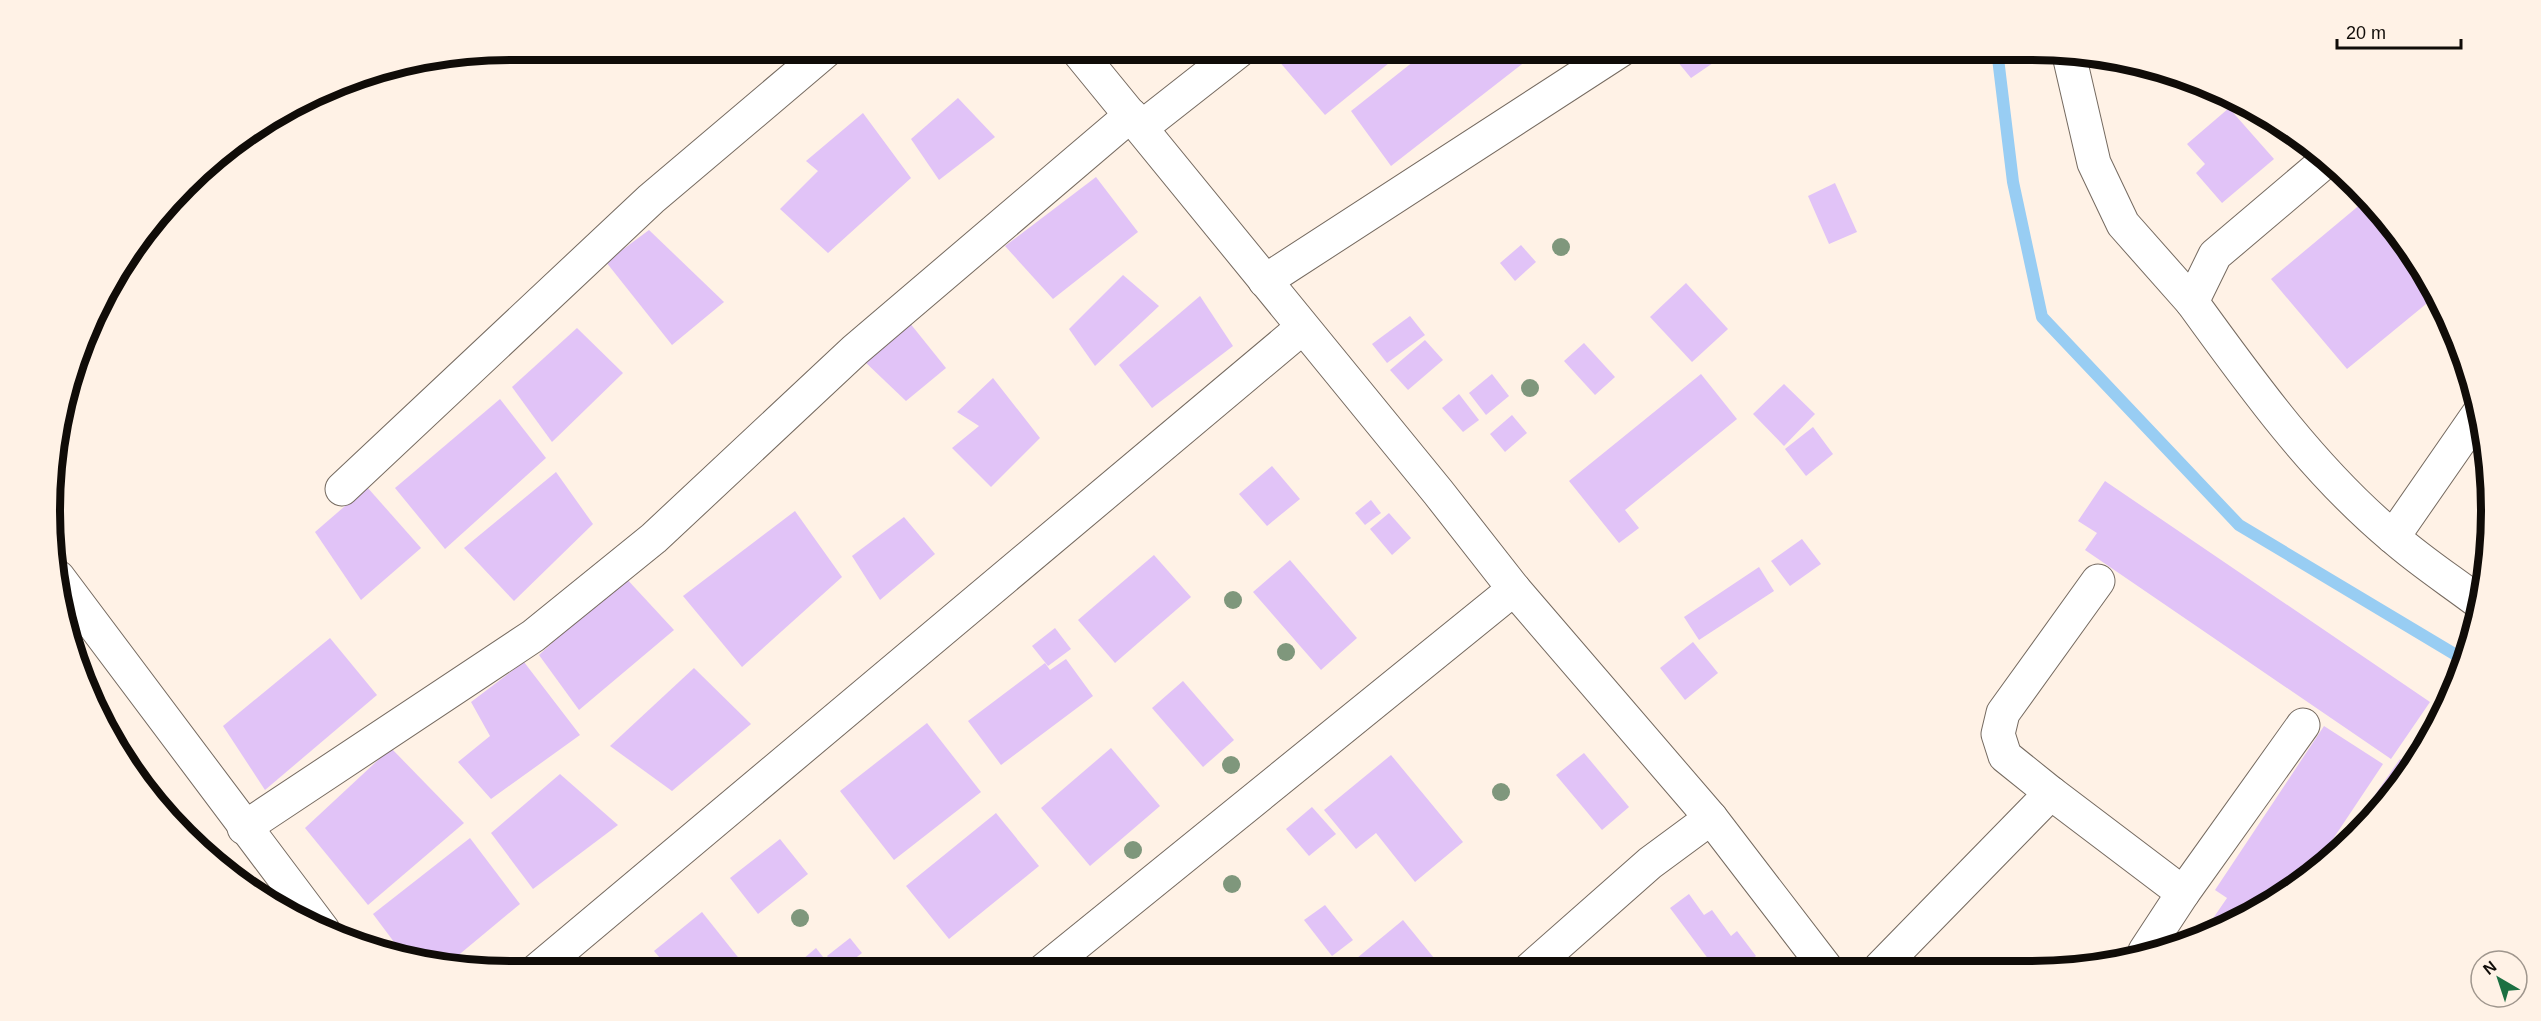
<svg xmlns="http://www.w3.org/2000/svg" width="2541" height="1021" font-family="Arial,sans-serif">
<rect width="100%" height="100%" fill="#fff2e6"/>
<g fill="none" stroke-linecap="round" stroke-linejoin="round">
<!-- stream -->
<path stroke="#98cdf3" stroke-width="12" d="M 1997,50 L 2013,182 L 2042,317 L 2239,525 L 2456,655"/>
</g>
<!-- building -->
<g fill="#e1c3f7">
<path d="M 1291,50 L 1405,50 L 1325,115 L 1278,60 Z"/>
<path d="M 1428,50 L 1540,50 L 1391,166 L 1351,111 Z"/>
<path d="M 1668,50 L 1732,50 L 1691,78 Z"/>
<path d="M 958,98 L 995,137 L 939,180 L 911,139 Z"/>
<path d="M 2229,108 L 2274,159 L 2222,203 L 2196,173 L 2205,164 L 2187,144 Z"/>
<path d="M 863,113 L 911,178 L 828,253 L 780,209 L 818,171 L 806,161 Z"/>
<path d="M 1096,177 L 1138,232 L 1053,299 L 1005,246 Z"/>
<path d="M 1835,183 L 1857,232 L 1829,244 L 1808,196 Z"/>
<path d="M 2368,198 L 2377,207 L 2430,280 L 2437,295 L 2347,369 L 2271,279 Z"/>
<path d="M 649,230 L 724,302 L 672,345 L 606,262 Z"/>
<path d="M 1521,245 L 1536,262 L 1515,281 L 1500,263 Z"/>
<path d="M 1123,275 L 1159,306 L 1095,366 L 1069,329 Z"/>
<path d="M 1686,283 L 1728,329 L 1692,362 L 1650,317 Z"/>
<path d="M 1200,296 L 1233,346 L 1152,408 L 1119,365 Z"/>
<path d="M 1410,316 L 1425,335 L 1387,363 L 1372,344 Z"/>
<path d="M 909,322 L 946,368 L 906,401 L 863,360 Z"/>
<path d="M 577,328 L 623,373 L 552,442 L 512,387 Z"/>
<path d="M 1425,340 L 1443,360 L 1408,390 L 1390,370 Z"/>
<path d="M 1584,343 L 1615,377 L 1595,395 L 1564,361 Z"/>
<path d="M 1492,374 L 1509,396 L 1486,415 L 1469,393 Z"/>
<path d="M 1701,374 L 1737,419 L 1625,510 L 1639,528 L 1619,543 L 1569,481 Z"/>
<path d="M 993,378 L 1040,438 L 991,487 L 952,448 L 979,426 L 957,412 Z"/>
<path d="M 1784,384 L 1815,414 L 1784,446 L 1753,414 Z"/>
<path d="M 1459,394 L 1479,420 L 1463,432 L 1442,408 Z"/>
<path d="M 500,399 L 546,458 L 445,549 L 395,488 Z"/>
<path d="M 1512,415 L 1527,433 L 1505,452 L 1490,434 Z"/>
<path d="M 1813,427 L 1833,454 L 1806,476 L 1785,449 Z"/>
<path d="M 1272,466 L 1300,499 L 1267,526 L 1239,494 Z"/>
<path d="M 556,472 L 593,524 L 514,601 L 464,548 Z"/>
<path d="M 2105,481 L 2430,702 L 2391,759 L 2085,550 L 2097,533 L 2078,521 Z"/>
<path d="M 367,487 L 421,548 L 361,600 L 315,532 Z"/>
<path d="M 1371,500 L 1381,513 L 1365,525 L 1355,513 Z"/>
<path d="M 795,511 L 842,577 L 742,667 L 683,596 Z"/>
<path d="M 1389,513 L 1411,538 L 1392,555 L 1370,529 Z"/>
<path d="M 904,517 L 935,554 L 880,600 L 852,556 Z"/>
<path d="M 1802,539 L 1821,564 L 1790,586 L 1771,561 Z"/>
<path d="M 1154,555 L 1191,597 L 1115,663 L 1078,620 Z"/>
<path d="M 1290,560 L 1357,638 L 1321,670 L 1253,592 Z"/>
<path d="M 1759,567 L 1774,591 L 1699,640 L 1684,617 Z"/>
<path d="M 624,576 L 674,630 L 579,710 L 539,655 Z"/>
<path d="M 1055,628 L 1071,649 L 1048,666 L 1032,646 Z"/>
<path d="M 330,638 L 377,695 L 265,790 L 223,726 Z"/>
<path d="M 1693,642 L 1718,673 L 1685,700 L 1660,668 Z"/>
<path d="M 1066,659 L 1093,696 L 1001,765 L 968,721 L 1045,663 L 1050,670 Z"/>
<path d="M 524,662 L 580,735 L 491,799 L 458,762 L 490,736 L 471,702 Z"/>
<path d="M 694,668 L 751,724 L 672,791 L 610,746 Z"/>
<path d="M 1183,681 L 1234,740 L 1203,767 L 1152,708 Z"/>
<path d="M 927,723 L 981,792 L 894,860 L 840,791 Z"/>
<path d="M 2324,726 L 2383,764 L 2311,872 L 2234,924 L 2203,933 L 2227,898 L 2215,890 Z"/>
<path d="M 391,748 L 464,823 L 368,905 L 305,828 Z"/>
<path d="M 1111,748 L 1160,806 L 1090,866 L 1041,808 Z"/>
<path d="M 1584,753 L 1629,807 L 1602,830 L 1556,775 Z"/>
<path d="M 1391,755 L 1463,842 L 1415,882 L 1376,833 L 1356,849 L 1324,810 Z"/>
<path d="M 2400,759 L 2410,766 L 2335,857 L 2328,862 Z"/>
<path d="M 560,774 L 618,825 L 533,889 L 491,833 Z"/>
<path d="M 1312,807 L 1336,834 L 1309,856 L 1286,829 Z"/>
<path d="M 996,813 L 1039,866 L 949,939 L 906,886 Z"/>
<path d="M 470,838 L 520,904 L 449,963 L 406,958 L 373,914 Z"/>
<path d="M 780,839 L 808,874 L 758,914 L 730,878 Z"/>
<path d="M 1689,894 L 1704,915 L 1712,910 L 1731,936 L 1737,931 L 1756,956 L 1740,968 L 1715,968 L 1670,908 Z"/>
<path d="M 1325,905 L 1353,940 L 1332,956 L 1304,920 Z"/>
<path d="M 702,912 L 749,971 L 671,971 L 654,951 Z"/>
<path d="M 1403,920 L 1443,969 L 1357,969 L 1351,963 Z"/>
<path d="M 850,938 L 862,953 L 839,971 L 827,956 Z"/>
<path d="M 816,948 L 834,971 L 789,971 Z"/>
</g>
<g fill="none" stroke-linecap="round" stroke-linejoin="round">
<!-- minor casing -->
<g stroke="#756a60" stroke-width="35">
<g id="minor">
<path d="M 1077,50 L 1438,492 L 1514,589 L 1711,818 L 1826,968"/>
<path d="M 2069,55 L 2094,163 L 2123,224 L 2192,302"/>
<path d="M 1142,127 L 1240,50"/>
<path d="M 2327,160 L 2215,255 L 2192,302 C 2252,385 2314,471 2393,537 C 2420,561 2451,581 2480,603"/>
<path d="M 1265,281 L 1621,50"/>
<path d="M 342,489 L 651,199 L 827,50"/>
<path d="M 2393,537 L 2479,413"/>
<path d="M 58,577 L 323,930"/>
<path d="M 2051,793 L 2005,756 L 1998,734 L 2003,713 L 2098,581"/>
<path d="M 244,828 L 533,636 L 654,538 L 855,350 L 1131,115"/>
<path d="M 2183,893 L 2303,725"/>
<path d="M 1880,968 L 2051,793 L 2183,893 L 2145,951"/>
<path d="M 1530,969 L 1650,863 L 1711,818"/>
<path d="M 1044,970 L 1514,589"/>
<path d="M 536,971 L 1302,328"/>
</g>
</g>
<!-- minor -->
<use href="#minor" stroke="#fff" stroke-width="33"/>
</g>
<!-- trees -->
<g fill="#7f977c">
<circle cx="1561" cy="247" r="9"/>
<circle cx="1530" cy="388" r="9"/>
<circle cx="1233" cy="600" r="9"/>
<circle cx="1286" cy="652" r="9"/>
<circle cx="1231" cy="765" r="9"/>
<circle cx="1501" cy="792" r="9"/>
<circle cx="1133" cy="850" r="9"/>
<circle cx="1232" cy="884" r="9"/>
<circle cx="800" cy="918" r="9"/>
</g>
<!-- crop -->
<path d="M0 0H2541V1021H0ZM510 60H2031A450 450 0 0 1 2481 510V511A450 450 0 0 1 2031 961H510A450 450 0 0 1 60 511V510A450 450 0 0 1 510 60Z" fill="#fff2e6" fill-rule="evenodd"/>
<path fill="none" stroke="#100c08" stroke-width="8" d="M510 60H2031A450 450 0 0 1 2481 510V511A450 450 0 0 1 2031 961H510A450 450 0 0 1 60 511V510A450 450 0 0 1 510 60Z"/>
<!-- north arrow -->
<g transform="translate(2499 979) rotate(321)"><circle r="28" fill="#fff2e6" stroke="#9f968d" stroke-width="1.5"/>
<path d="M0-4.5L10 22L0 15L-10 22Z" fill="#1c7042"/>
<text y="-9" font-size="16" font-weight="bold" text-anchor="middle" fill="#100c08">N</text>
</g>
<!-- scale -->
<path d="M2337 39v9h124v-9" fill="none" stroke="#100c08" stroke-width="3"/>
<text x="2346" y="39" font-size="18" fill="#100c08" stroke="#fff2e6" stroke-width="4.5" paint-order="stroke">20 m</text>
</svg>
